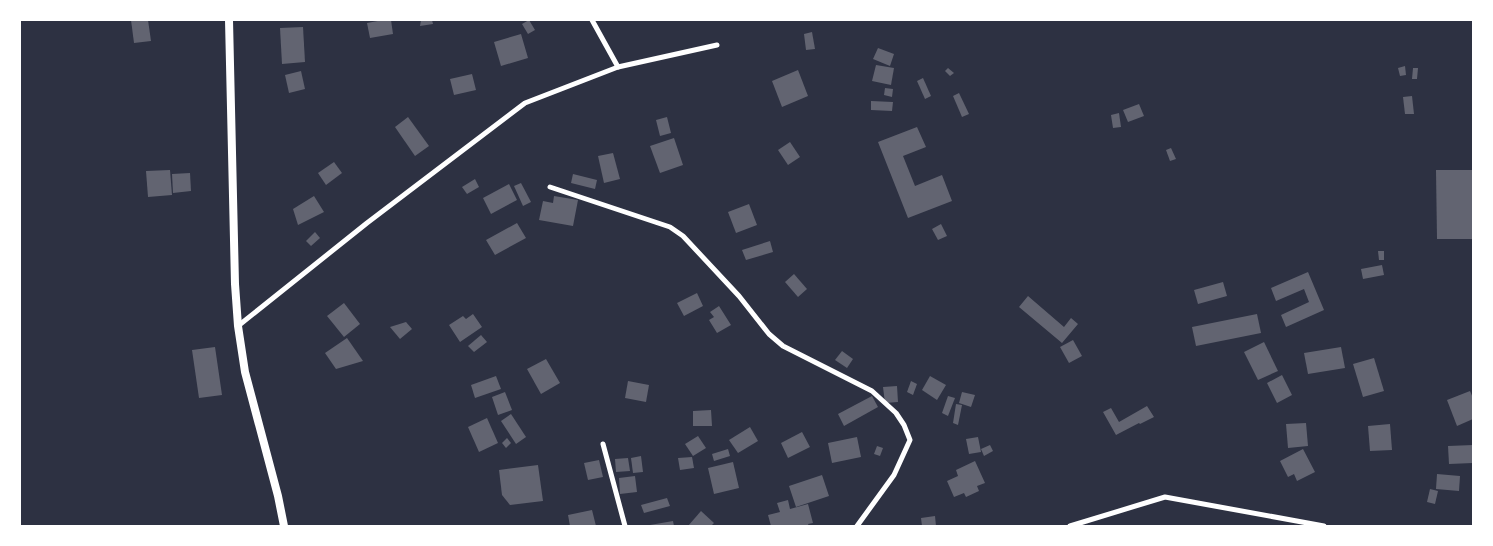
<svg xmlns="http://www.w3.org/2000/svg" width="1493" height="546" font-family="Signika,sans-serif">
<rect width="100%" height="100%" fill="#2d3142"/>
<!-- building -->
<g fill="#626471">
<path d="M 131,20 L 148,20 L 151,41 L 134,43 Z"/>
<path d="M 383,20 L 391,20 L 393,34 L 370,38 L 367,23 Z"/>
<path d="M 421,20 L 432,20 L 433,24 L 420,26 Z"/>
<path d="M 529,20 L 535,30 L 528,34 L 522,24 Z"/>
<path d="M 303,27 L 305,62 L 282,64 L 280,28 Z"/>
<path d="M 812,32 L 815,49 L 806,50 L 804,34 Z"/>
<path d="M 521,34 L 528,58 L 501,66 L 494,42 Z"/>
<path d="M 878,48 L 894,54 L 890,66 L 873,59 Z"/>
<path d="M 876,65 L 894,68 L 891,85 L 872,81 Z"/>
<path d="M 1405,66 L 1406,75 L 1400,76 L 1398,68 Z"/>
<path d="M 948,68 L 954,73 L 950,76 L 945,71 Z"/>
<path d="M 1413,68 L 1418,68 L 1417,79 L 1412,79 Z"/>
<path d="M 798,70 L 808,96 L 782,107 L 772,81 Z"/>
<path d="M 301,71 L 305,89 L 289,93 L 285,75 Z"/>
<path d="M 472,74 L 476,90 L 454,95 L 450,79 Z"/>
<path d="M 923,78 L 931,96 L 925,99 L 917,81 Z"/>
<path d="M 885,88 L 893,89 L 892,97 L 884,95 Z"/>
<path d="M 959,93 L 969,114 L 962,117 L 953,96 Z"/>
<path d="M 1412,96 L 1414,114 L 1405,114 L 1403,97 Z"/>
<path d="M 871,101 L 893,102 L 892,111 L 871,110 Z"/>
<path d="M 1139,104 L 1144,116 L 1128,122 L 1123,110 Z"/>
<path d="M 1119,113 L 1121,127 L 1113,128 L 1111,115 Z"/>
<path d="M 408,117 L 429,146 L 415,156 L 395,127 Z"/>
<path d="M 667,117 L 671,133 L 660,136 L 656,120 Z"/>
<path d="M 917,127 L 926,147 L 903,156 L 915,186 L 942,175 L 952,201 L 908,218 L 878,142 Z"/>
<path d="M 674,138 L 683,165 L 660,173 L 650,146 Z"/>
<path d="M 790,142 L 800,157 L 788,165 L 778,150 Z"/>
<path d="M 1171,148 L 1176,159 L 1170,161 L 1166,150 Z"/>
<path d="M 613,153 L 620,179 L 604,183 L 598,156 Z"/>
<path d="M 334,162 L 342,173 L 326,185 L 318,173 Z"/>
<path d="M 170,170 L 172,195 L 148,197 L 146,171 Z"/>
<path d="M 1436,170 L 1473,170 L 1473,239 L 1437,239 Z"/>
<path d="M 190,173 L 191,191 L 173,193 L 172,174 Z"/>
<path d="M 573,174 L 597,180 L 595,189 L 571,183 Z"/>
<path d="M 475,179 L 479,187 L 467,194 L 462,187 Z"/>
<path d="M 521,183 L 531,202 L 523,206 L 514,186 Z"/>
<path d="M 509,184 L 517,200 L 491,214 L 483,198 Z"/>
<path d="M 314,196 L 324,212 L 298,225 L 293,209 Z"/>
<path d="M 554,196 L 578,200 L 573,226 L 539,220 L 543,201 L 553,203 Z"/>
<path d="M 749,204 L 757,225 L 736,233 L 728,212 Z"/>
<path d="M 517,223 L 526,238 L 495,255 L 486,240 Z"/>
<path d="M 941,224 L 947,236 L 938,240 L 932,229 Z"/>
<path d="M 315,232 L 320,238 L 311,246 L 306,241 Z"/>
<path d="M 770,241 L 773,252 L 746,260 L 742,250 Z"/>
<path d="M 1378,251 L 1384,251 L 1384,260 L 1379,260 Z"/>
<path d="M 1382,265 L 1384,275 L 1363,279 L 1361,269 Z"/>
<path d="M 1308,272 L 1324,310 L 1286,327 L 1281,315 L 1309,302 L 1304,289 L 1276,301 L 1271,288 Z"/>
<path d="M 794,274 L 807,289 L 798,297 L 785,282 Z"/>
<path d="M 1223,282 L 1227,296 L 1198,304 L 1194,290 Z"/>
<path d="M 697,293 L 703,306 L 684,316 L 677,303 Z"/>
<path d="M 1028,296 L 1064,327 L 1071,318 L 1078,324 L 1062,343 L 1019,307 Z"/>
<path d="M 344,303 L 360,324 L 344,337 L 327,316 Z"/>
<path d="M 719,306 L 731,325 L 717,333 L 709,320 L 714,317 L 710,312 Z"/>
<path d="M 473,314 L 482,327 L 460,342 L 449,325 L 463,316 L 466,319 Z"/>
<path d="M 1257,314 L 1261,333 L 1196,346 L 1192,327 Z"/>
<path d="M 406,322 L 412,329 L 400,339 L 390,327 Z"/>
<path d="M 481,335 L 487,342 L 474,352 L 468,346 Z"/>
<path d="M 347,338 L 363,361 L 336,369 L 325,353 Z"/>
<path d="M 1073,340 L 1082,356 L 1069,363 L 1060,347 Z"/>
<path d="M 1264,342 L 1278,371 L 1258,380 L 1244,352 Z"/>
<path d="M 215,347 L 222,395 L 199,398 L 192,350 Z"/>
<path d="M 1341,347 L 1345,368 L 1308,374 L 1304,353 Z"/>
<path d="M 842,351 L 853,359 L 847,368 L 835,360 Z"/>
<path d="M 1374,358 L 1384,391 L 1363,397 L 1353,364 Z"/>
<path d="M 546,359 L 560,383 L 541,394 L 527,369 Z"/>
<path d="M 1282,375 L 1292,395 L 1277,403 L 1267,383 Z"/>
<path d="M 496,376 L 501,389 L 475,398 L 471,385 Z"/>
<path d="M 930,376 L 946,385 L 937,400 L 922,390 Z"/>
<path d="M 628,381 L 649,385 L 646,402 L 625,398 Z"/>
<path d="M 911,381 L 917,384 L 913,395 L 907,392 Z"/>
<path d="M 897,386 L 898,402 L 885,403 L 883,387 Z"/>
<path d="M 1470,391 L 1473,398 L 1473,419 L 1457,426 L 1447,400 Z"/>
<path d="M 505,392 L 512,410 L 498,415 L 492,397 Z"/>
<path d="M 962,392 L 975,395 L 971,407 L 959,403 Z"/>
<path d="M 872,396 L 878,407 L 844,426 L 838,414 Z"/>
<path d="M 948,396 L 955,398 L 948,416 L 942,413 Z"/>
<path d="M 956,404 L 962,405 L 958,425 L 953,423 Z"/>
<path d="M 1147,406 L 1154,417 L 1140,424 L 1139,423 L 1116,435 L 1103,412 L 1111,408 L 1119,422 Z"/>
<path d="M 711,410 L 712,426 L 693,426 L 693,411 Z"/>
<path d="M 511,414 L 526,437 L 516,444 L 501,421 Z"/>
<path d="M 487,418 L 498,443 L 479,452 L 468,427 Z"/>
<path d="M 1306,423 L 1308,446 L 1288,448 L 1286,424 Z"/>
<path d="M 1390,424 L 1392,450 L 1370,451 L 1368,426 Z"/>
<path d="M 750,427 L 758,441 L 738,453 L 729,440 Z"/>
<path d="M 802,432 L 810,447 L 788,458 L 781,443 Z"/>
<path d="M 698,436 L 706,448 L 693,456 L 685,444 Z"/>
<path d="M 857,437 L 861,457 L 832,463 L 828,443 Z"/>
<path d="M 978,437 L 981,452 L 969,454 L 966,439 Z"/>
<path d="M 507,438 L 511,443 L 506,448 L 502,443 Z"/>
<path d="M 990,445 L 993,451 L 984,456 L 981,449 Z"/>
<path d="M 1473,445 L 1473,463 L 1449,464 L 1448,446 Z"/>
<path d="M 877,446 L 883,448 L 880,456 L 874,454 Z"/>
<path d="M 728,449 L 730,456 L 714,461 L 712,454 Z"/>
<path d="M 1303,449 L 1315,472 L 1297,481 L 1294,474 L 1288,477 L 1280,461 Z"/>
<path d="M 641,456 L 643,472 L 633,473 L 631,458 Z"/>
<path d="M 692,457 L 694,468 L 680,470 L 678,458 Z"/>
<path d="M 628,458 L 630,471 L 616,472 L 615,459 Z"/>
<path d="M 599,460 L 603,477 L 588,480 L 584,463 Z"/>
<path d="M 975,461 L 985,483 L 977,486 L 979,491 L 966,497 L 964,493 L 954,497 L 947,481 L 958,476 L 956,470 Z"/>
<path d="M 733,462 L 739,488 L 714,494 L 708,468 Z"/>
<path d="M 538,465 L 543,501 L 510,505 L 502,495 L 499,470 Z"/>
<path d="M 1437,474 L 1460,476 L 1459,491 L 1436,489 Z"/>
<path d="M 822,475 L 829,496 L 796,507 L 789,486 Z"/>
<path d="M 635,476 L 637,492 L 620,494 L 619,478 Z"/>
<path d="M 1430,489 L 1438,491 L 1435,504 L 1427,502 Z"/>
<path d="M 667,498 L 670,506 L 644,513 L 641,505 Z"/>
<path d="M 788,500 L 790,509 L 808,504 L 813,523 L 808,524 L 809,526 L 771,526 L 768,515 L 780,512 L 777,503 Z"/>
<path d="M 592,510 L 596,526 L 570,526 L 568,515 Z"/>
<path d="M 701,511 L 714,523 L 711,526 L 688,526 Z"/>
<path d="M 935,516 L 936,526 L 922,526 L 921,518 Z"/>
<path d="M 673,521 L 674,526 L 650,526 L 650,525 Z"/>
</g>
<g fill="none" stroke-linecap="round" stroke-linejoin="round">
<!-- minor -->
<g stroke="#fff" stroke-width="5">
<path d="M 592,20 L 618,67"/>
<path d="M 550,187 L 670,227 L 683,236 L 739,296 L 769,334 L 783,346 L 872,391 L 896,413 L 904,425 L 910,440 L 894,475 L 857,526"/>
<path d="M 238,326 L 367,223 L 525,103 L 618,67 L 717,45"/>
<path d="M 603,444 L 625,526"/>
<path d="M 1070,526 L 1165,497 L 1324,526"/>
</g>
<!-- secondary -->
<path stroke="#fff" stroke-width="8" d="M 229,20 L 235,284 L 238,326 L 245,372 L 278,496 L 284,526"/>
</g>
<!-- border -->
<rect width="1493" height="546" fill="none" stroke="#ffffff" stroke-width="42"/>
</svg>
